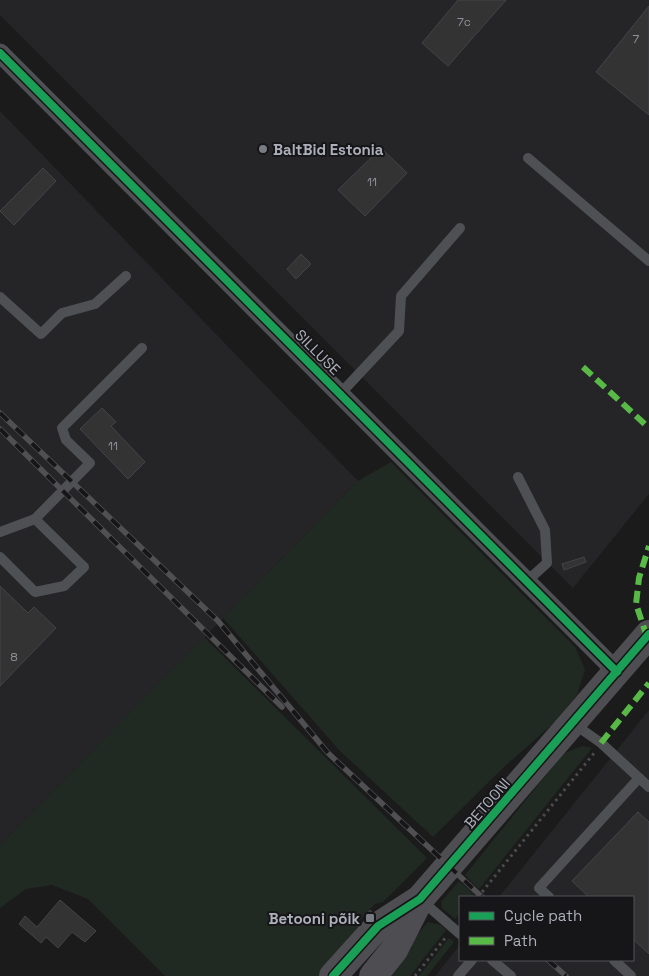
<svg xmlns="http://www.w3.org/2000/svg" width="649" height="976" font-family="'Space Grotesk',sans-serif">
<rect width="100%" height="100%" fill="#1b1b1c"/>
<!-- built -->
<g fill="#252528">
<path d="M 0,0 L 649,0 L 649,494 L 573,588 L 0,15 Z"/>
<path d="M 0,111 L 358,481 L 0,845 Z"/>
<path d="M 649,710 L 649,976 L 435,976 L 460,945 L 460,960 L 633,960 L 633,897 L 499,897 Z"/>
</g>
<!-- green -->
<g fill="#212923">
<path d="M 391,462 L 575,647 L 585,669 L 577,695 L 555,722 L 504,767 L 433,837 L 340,751 L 223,618 L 358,481 Z"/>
<path d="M 204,637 L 427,858 L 383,902 L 375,904 L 359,921 L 359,929 L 319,976 L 165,976 L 88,899 L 52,885 L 26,889 L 0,908 L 0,845 Z"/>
<path d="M 583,746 L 592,748 L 479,889 L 465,875 L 564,753 Z"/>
<path d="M 459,881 L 474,894 L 472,897 L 460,897 L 460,912 L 455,919 L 442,908 L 441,902 Z"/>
<path d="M 428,922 L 441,925 L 446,930 L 410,976 L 384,976 L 395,969 L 412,947 L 409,944 Z"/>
<path d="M 449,938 L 454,942 L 427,976 L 419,976 Z"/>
</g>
<!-- building -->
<g fill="#333334" stroke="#444448">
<path d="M 458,0 L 506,0 L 448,66 L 422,43 Z"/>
<path d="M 649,6 L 649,115 L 596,72 Z"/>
<path d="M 381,148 L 407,173 L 365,216 L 338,190 Z"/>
<path d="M 43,168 L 56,181 L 14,225 L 0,211 Z"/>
<path d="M 301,254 L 311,264 L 296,279 L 287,269 Z"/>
<path d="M 102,408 L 116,422 L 111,426 L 145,462 L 128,479 L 80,429 Z"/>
<path d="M 584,557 L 586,562 L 564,570 L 562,564 Z"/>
<path d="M 0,586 L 28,613 L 34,607 L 56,628 L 0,686 Z"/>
<path d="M 638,812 L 649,822 L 649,954 L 633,939 L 633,897 L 589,897 L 572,881 Z"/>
<path d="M 60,900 L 96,931 L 85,942 L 72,932 L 58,948 L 46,937 L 41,943 L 19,924 L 25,916 L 37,927 Z"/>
<path d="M 370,910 L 372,912 L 366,919 L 364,917 Z"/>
</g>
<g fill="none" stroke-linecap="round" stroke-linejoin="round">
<!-- path -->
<g stroke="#4b4c4f" stroke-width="3" stroke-dasharray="2.5 4" stroke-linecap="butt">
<path d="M 478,897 L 595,752"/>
<path d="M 415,976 L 446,937"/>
</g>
<!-- lane -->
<g stroke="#4f5054" stroke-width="10">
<path d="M 528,158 L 649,261"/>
<path d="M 0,297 L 41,334 L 62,313 L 95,304 L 126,276"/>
<path d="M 340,394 L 399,331 L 401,296 L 460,228"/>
<path d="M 518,477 L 545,530 L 547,563 L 527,581"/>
<path d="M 0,532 L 35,519 L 90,463 L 66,440 L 62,428 L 142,348"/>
<path d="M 0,557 L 35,592 L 64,586 L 84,567 L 35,519"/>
<path d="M 574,724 L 601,743 L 649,787"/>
<path d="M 549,897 L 539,888 L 639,778"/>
<path d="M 421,900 L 460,934"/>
<path d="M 492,960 L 511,976"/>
<path d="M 614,960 L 631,976"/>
<path d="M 458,976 L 472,960"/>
</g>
<!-- street -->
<path stroke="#4f5054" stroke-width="19" d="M 0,53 L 617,672"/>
<!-- secondary -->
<g stroke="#4e4e52" stroke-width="28">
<path d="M 333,976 L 378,926 L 420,899 L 649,634"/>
<path d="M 373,976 L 394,950 L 420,899"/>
</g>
<!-- rail casing -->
<g stroke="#505053" stroke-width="5.5">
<g id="rail">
<path d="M 0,413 L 218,621 L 328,753 L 482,897"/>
<path d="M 0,429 L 282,707"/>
<path d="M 548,960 L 566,976"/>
</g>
</g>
<!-- rail -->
<use href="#rail" stroke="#161518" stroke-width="4" stroke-dasharray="11" stroke-linecap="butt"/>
<!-- quiet -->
<g stroke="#58b947" stroke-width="6" stroke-dasharray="12 6" stroke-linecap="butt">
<path d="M 583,367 L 649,428"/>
<path d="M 647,637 L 636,604 L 639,578 L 649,546"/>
<path d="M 601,743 L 649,683"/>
</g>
<!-- cycleway casing -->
<g stroke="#161518" stroke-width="11">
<g id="cycleway">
<path d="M 0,53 L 617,672"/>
<path d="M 333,976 L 378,926 L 420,899 L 649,634"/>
</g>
</g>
<!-- cycleway -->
<use href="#cycleway" stroke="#1a9f57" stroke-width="8"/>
</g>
<!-- markers -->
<g fill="#7a7c83" stroke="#161518" stroke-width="2">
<circle cx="263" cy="149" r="5"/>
<rect x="365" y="913" width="10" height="10" rx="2.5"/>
</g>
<g text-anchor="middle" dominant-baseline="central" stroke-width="4" stroke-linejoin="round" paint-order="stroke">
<!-- number labels -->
<g font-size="12" fill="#8e9199">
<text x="464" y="22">7c</text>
<text x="636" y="39">7</text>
<text x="372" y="182">11</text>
<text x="113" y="446">11</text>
<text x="14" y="657">8</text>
</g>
<!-- poi labels -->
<g font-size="15" font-weight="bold" fill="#adb0bb" stroke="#161518" text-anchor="start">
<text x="273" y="149">BaltBid Estonia</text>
<text x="360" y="918" text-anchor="end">Betooni põik</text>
</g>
<!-- street labels -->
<g font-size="15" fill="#adb0bb" stroke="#161518">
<text transform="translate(318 352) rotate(45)">SILLUSE</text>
<text transform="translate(487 803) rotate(-49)">BETOONI</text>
</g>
</g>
<!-- legend -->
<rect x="459" y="896" width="175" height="65" fill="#161518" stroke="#525359"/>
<rect x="469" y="912" width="25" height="8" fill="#1a9f57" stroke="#525359"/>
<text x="504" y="921" font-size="15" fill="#adb0bb">Cycle path</text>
<rect x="469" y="937" width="25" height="8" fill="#58b947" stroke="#525359"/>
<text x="504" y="946" font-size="15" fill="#adb0bb">Path</text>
</svg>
